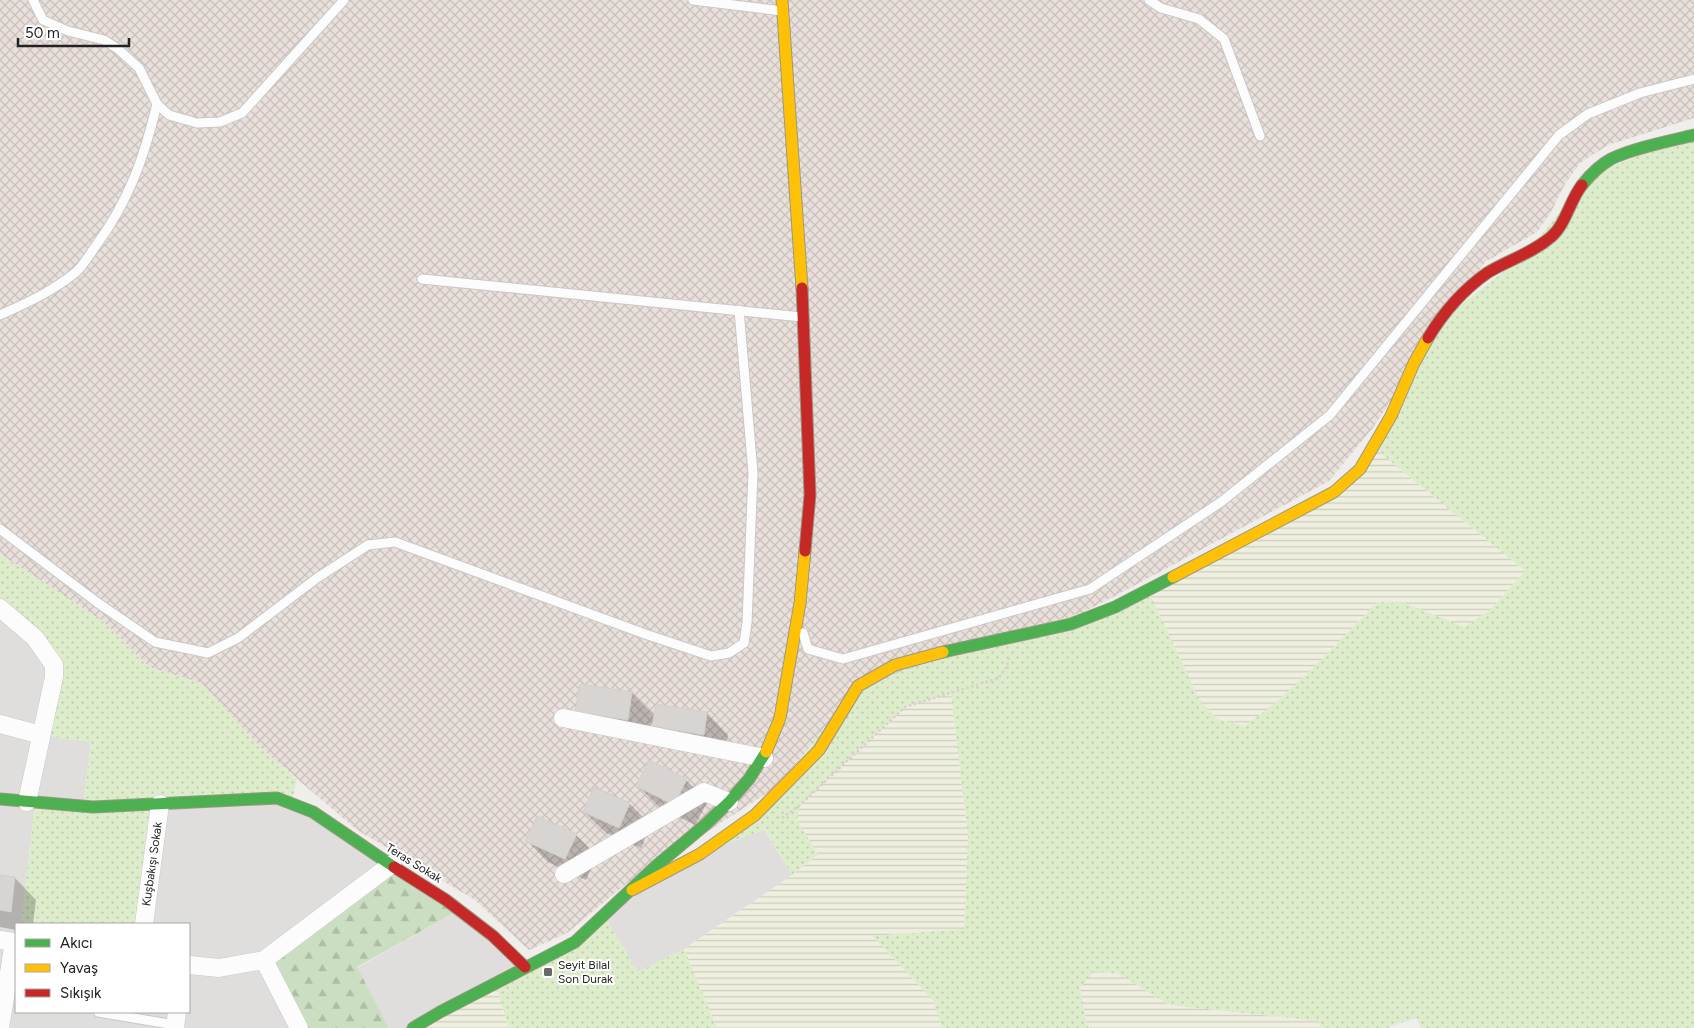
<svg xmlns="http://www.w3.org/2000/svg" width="1694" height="1028" font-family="Figtree,sans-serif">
<defs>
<pattern id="military-cross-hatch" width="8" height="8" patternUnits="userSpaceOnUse" patternTransform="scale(1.25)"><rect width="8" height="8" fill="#eae0db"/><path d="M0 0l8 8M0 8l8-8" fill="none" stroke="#c8c0bc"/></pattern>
<pattern id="farmland-rules" width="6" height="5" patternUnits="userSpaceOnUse" patternTransform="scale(1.25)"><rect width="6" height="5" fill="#efefdf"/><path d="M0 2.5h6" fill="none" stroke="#cdcdbf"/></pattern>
<pattern id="grass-dots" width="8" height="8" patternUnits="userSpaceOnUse" patternTransform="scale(1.25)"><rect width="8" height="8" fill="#ddeccb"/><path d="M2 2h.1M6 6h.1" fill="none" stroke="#bdcaae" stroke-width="1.8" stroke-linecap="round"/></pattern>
<pattern id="forest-firs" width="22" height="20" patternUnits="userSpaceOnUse" patternTransform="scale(1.25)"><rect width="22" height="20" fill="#cbdec1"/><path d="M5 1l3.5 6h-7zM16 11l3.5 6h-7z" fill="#aebea6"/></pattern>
</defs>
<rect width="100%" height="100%" fill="#f0eeeb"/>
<!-- residential -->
<g fill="#dfdedc">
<path d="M 0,608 L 35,638 L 91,742 L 83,807 L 35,803 L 21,924 L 16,924 L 16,1012 L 189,1012 L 189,924 L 144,924 L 160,804 L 277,798 L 384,861 L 299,1028 L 0,1028 Z"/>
<path d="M 755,815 L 792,875 L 684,949 L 638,972 L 604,916 Z"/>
<path d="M 459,910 L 525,967 L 413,1028 L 389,1028 L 357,968 Z"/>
</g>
<!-- military -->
<path fill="url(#military-cross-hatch)" d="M 0,0 L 1694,0 L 1694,118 L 1608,145 L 1580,163 L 1565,184 L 1550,214 L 1537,232 L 1485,262 L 1372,429 L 1329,481 L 1113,597 L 812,747 L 769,792 L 627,883 L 567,933 L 529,950 L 475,900 L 357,830 L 261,748 L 201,683 L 149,667 L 104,622 L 0,554 Z"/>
<!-- farmland -->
<g fill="url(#farmland-rules)">
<path d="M 1373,447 L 1525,571 L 1490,610 L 1465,627 L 1404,603 L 1377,602 L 1310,672 L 1274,704 L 1245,726 L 1217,719 L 1199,699 L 1148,590 L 1334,492 Z"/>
<path d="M 951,693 L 968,836 L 964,929 L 873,936 L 933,1000 L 942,1028 L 717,1028 L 684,949 L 792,875 L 818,855 L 797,820 L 800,805 L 905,707 Z"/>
<path d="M 1094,971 L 1119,974 L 1169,1005 L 1319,1021 L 1321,1028 L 1090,1028 L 1087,1026 L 1080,988 Z"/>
<path d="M 495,983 L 509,1028 L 413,1028 Z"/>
</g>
<!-- grass -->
<g fill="url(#grass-dots)">
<path d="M 1694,135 L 1694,1028 L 1421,1028 L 1417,1018 L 1394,1025 L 1389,1028 L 1321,1028 L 1319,1021 L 1169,1005 L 1119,974 L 1094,971 L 1080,988 L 1087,1025 L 1090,1028 L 942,1028 L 933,1000 L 872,936 L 964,929 L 968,836 L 951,693 L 905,707 L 800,805 L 797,820 L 818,855 L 792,875 L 765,830 L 700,854 L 755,815 L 858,686 L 1148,590 L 1199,699 L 1217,719 L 1245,726 C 1295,690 1335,646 1377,602 L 1404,603 L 1465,627 L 1490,610 L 1525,571 L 1373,447 L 1437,324 L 1525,255 L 1591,174 Z"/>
<path d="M 0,554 L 104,622 L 149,667 L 201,683 L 261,748 L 297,780 L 291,804 L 160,804 L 144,924 L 21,924 L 35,803 L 83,807 L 91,743 L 41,735 L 54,665 L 0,608 Z"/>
<path d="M 604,916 L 638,972 L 684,949 L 717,1028 L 509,1028 L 495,983 Z"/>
</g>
<!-- forest -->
<path fill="url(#forest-firs)" d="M 392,864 L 459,910 L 357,967 L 389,1028 L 299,1028 L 264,960 Z"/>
<!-- shadow -->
<g fill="#0003">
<path d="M 632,693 L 655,716 L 707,713 L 728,735 L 725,756 L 674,747 L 651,724 L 649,741 L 577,711 Z"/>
<path d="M 686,780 L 708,801 L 695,825 L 659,807 L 637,785 Z"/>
<path d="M 594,789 L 630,804 L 651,825 L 641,848 L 606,833 L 584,812 Z"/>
<path d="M 576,835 L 597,856 L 586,880 L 548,862 L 527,841 Z"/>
<path d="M 0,876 L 15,878 L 36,900 L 33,924 L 16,924 L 16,930 L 0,927 Z"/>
</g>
<!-- building -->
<g fill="#d7d4d2" stroke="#d3d0cc">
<path d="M 580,684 L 632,692 L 628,720 L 575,712 Z"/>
<path d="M 656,704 L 707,712 L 704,735 L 652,726 Z"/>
<path d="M 649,760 L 687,779 L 674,805 L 636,786 Z"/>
<path d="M 594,787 L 630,803 L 619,828 L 583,812 Z"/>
<path d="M 537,816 L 577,834 L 565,859 L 525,841 Z"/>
<path d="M 0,875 L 15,877 L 11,912 L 0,910 Z"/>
</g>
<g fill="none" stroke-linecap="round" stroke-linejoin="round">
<!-- lane casing -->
<g stroke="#c9c8c7" stroke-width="11">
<g id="lane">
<path d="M 33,0 L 43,20 L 68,31 L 104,40 L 118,49 L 139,68 L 157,104 L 169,115 L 197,123 L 220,122 L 242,113 L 344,0"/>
<path d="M 693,0 L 782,11"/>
<path d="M 1149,0 L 1161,8 L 1199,19 L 1224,39 L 1260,136"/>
<path d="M 422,279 L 802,317"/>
<path d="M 0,315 C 27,303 53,291 76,272 C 84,265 89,255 95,247 C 129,201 144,158 157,104"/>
<path d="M 0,529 L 98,603 L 155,642 L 208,653 L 238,638 L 317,578 L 368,545 L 395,542 L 645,634 L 711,656 L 729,653 L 744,643 L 747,623 L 753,473 L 739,310"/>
<path d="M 803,633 L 808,649 L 843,659 L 1090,589 L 1221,502 L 1330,415 L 1559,135 L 1588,114 L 1640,93 L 1694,79"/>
<path d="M 98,1012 L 175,1025"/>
</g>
</g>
<!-- street casing -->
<g stroke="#c9c8c7" stroke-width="19">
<g id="street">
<path d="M 0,608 L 35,638 L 54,665 L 54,677 L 27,802"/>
<path d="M 563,718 L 764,758"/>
<path d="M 0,724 L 41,735"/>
<path d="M 564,874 L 704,792 L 729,802"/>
<path d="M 144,924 L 160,804"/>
<path d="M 0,940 L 14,942 L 0,1028"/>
<path d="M 264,960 L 299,1028"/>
<path d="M 189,965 L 219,968 L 264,960 L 392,864"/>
<path d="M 175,1028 L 177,1012"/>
</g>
</g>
<!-- fast casing -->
<g stroke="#999a82" stroke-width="13">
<g id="fast">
<path d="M 1582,185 C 1590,175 1600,165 1611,159 C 1633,148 1670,141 1694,135"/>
<path d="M 943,652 L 1071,624 L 1115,607 L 1173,577"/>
<path d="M 0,799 L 93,807 L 277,798 L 313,812 L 394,867"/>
<path d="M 413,1028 L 440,1012 L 575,942 L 656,866 L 705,825 L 729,802 L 749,779 L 766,752"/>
</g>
</g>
<!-- slow casing -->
<g stroke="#999a82" stroke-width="13">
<g id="slow">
<path d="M 782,0 L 802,288"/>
<path d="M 1173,577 L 1334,492 L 1360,469 L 1391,416 L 1414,363 L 1428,338"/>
<path d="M 766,752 L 780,718 L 800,603 L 805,551"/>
<path d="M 632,890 L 700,854 L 755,815 L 819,750 L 858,686 L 895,665 L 943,652"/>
</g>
</g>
<!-- jam casing -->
<g stroke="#999a82" stroke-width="13">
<g id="jam">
<path d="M 802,288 L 810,495 L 805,551"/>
<path d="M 1428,338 C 1443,313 1463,290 1487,273 C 1508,260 1531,254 1551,237 C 1566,224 1570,200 1582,185"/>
<path d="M 394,867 L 446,900 L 493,936 L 525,967"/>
</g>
</g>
<!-- path -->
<path stroke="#dccecd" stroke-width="2.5" stroke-dasharray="2.5 2.5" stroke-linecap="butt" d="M 782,818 L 800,805 L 905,707 L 999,678 L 1007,667 L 1009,658"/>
<!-- lane -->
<use href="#lane" stroke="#fdfcfc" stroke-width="9"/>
<!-- street -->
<use href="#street" stroke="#fdfcfc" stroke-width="18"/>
<!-- fast -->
<use href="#fast" stroke="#4caf50" stroke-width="11"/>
<!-- slow -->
<use href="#slow" stroke="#ffc107" stroke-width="11"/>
<!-- jam -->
<use href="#jam" stroke="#c62828" stroke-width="11"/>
</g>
<!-- markers -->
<rect fill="#6a6968" stroke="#fff" stroke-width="2" x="543" y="967" width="10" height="10" rx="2.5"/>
<g text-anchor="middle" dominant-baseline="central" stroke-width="4" stroke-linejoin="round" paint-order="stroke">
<!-- street labels -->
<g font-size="12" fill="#222" stroke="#fff">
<text transform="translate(414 863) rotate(32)">Teras Sokak</text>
<text transform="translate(152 864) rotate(-82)">Kuşbakışı Sokak</text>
</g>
<!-- poi labels -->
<g font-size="12" fill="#222" stroke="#fff" text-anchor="start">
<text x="558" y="965">Seyit Bilal<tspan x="558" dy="14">Son Durak</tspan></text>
</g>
</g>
<!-- legend -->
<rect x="15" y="923" width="175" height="90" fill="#ffffff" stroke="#a7a7a7"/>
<rect x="25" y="939" width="25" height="8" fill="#4caf50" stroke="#a7a7a7"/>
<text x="60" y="948" font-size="15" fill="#222222">Akıcı</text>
<rect x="25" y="964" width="25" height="8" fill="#ffc107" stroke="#a7a7a7"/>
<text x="60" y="973" font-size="15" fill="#222222">Yavaş</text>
<rect x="25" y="989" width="25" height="8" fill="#c62828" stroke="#a7a7a7"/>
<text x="60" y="998" font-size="15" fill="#222222">Sıkışık</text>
<!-- scale -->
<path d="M18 38v8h111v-8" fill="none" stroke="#222222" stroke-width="2.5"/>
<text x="25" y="38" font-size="15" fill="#222222" stroke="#ffffff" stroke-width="4" paint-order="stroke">50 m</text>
</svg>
